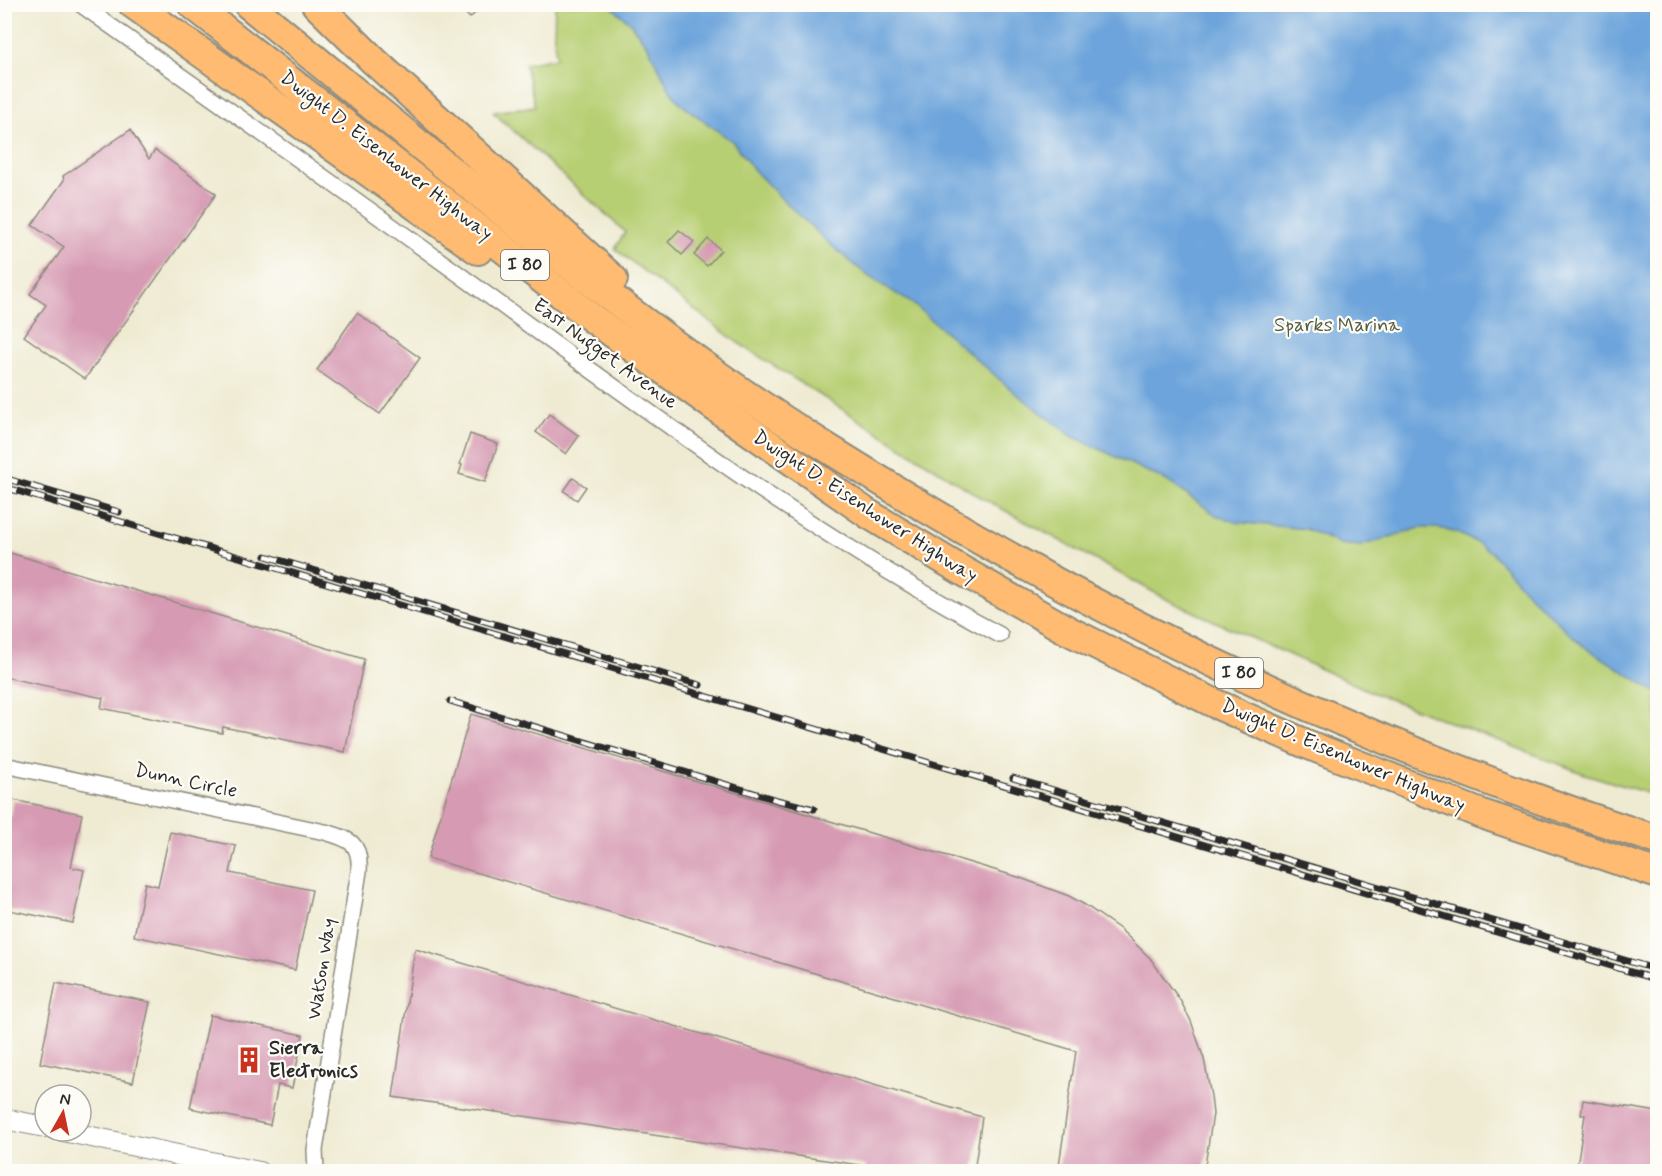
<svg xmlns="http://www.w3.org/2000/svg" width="1662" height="1176" font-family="Mynerve,sans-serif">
<rect width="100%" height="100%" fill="#fdfcf7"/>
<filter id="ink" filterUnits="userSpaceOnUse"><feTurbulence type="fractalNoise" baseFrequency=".0167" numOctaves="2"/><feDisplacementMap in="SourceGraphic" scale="12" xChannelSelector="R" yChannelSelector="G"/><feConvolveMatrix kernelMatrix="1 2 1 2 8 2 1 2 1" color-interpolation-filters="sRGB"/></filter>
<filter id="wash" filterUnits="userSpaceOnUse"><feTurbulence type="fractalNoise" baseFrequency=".008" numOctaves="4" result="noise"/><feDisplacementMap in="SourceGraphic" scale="24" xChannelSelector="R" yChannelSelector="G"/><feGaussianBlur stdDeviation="1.35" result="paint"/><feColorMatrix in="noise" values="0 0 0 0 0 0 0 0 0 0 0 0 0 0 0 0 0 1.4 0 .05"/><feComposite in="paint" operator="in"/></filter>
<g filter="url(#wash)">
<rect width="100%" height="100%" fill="#efebd3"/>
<!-- green -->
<path fill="#b7cf73" stroke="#717d4f" stroke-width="1.5" d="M 555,5 L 1657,5 L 1657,796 L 1585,774 L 1374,693 L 1170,601 L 977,495 L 738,343 L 615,249 L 625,232 L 493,112 L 535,106 L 525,64 L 556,58 L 554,36 Z"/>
<!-- water -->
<path fill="#6da4db" stroke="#4c6883" stroke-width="1.5" d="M 610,5 L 1657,5 L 1657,693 L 1582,645 L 1532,598 L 1492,553 L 1476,542 L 1457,533 L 1439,528 L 1420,528 L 1360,546 L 1340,544 L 1306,529 L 1235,522 L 1216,515 L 1167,481 L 1072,436 L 1014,392 L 913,304 L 868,276 L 834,248 L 782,199 L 754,170 L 733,142 L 682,105 L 671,92 L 647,45 L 630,23 Z"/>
<g id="blocks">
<!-- building -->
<g fill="#d69ab2">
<path d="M 456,4 L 484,4 L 470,18 Z"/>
<path d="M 130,130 L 149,159 L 155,150 L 216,194 L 85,379 L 24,336 L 46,305 L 30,294 L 64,247 L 32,225 L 64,180 L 63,176 Z"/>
<path d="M 679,230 L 694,242 L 682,255 L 668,242 Z"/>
<path d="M 708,239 L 721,250 L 707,266 L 694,255 Z"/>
<path d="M 357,313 L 420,358 L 380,414 L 317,370 Z"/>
<path d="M 549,414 L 579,436 L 566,454 L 536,432 Z"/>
<path d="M 470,434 L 498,444 L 485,482 L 459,474 L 462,465 L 460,464 Z"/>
<path d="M 573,478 L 586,487 L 577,500 L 564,491 Z"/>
<path d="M 7,552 L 364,659 L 345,752 L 223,727 L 222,733 L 101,708 L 103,698 L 4,677 L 4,565 Z"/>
<path d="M 471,714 L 1018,877 L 1069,896 L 1085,905 L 1120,929 L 1150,958 L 1180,1000 L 1191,1021 L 1204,1059 L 1211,1096 L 1213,1114 L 1204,1172 L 1058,1172 L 1076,1051 L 428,858 Z"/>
<path d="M 13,800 L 82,814 L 71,867 L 84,870 L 73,923 L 4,909 L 4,824 L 8,825 Z"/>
<path d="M 170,832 L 236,846 L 230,873 L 312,890 L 295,970 L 134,936 L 145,883 L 158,886 Z"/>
<path d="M 415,949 L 982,1117 L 974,1172 L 865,1172 L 866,1166 L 393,1097 Z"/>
<path d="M 56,983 L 150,1002 L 133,1082 L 40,1063 Z"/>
<path d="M 210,1015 L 303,1035 L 292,1088 L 278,1085 L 270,1125 L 190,1108 Z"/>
<path d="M 1583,1100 L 1658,1112 L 1658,1172 L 1576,1172 L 1585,1115 L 1581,1115 Z"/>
</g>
</g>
</g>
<g filter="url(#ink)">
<use href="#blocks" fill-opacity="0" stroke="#8d8b7f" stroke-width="1.5"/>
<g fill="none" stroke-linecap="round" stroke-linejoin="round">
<!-- minor casing -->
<g stroke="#8d8b7f" stroke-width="18">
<g id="minor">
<path d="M 80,4 C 214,100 349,194 482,291 C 650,413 817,538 1000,635"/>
<path d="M 4,765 L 325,832 C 350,839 361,843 359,871 L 315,1150 L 316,1172"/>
</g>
</g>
<!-- tertiary casing -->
<g stroke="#8d8b7f" stroke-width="22">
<g id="tertiary">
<path d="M 4,1119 L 45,1127"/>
<path d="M 63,1131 L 259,1172"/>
</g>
</g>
<!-- motorway casing -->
<g stroke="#8d8b7f" stroke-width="32">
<g id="motorway">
<path d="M 133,4 L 478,250"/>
<path d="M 192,4 L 592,318 L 715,407 L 867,513 L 961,570 L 1067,630 L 1216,704 L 1304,743 L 1479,813 L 1658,874"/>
<path d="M 248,4 C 405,132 558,263 723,379 C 784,422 848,461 912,500 C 1146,641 1397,756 1658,840"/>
<path d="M 316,4 L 374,61 L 613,279"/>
</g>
</g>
<!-- minor -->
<use href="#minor" stroke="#fff" stroke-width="15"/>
<!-- tertiary -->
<use href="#tertiary" stroke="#fff" stroke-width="20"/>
<!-- motorway -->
<use href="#motorway" stroke="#febb71" stroke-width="28"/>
<!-- rail casing -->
<g stroke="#2b2b2b" stroke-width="7">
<g id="rail">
<path d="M 4,478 L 119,512"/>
<path d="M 4,487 L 1658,980"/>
<path d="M 266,556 L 700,685"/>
<path d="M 450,701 L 777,800 L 814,809"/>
<path d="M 1013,778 L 1658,970"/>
</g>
</g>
<!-- rail -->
<use href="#rail" stroke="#fdfcf7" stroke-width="4.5" stroke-dasharray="14" stroke-linecap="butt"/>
</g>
</g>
<!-- icons -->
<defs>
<g id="building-bare" transform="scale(2.07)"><path d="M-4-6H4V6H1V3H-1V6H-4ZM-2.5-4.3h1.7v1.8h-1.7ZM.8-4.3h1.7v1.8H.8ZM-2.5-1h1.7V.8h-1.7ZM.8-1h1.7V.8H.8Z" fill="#c8321e" stroke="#fdfcf7" stroke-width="2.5" paint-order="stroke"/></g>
</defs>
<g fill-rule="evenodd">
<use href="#building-bare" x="249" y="1060"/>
</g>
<g text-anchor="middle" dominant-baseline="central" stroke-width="4.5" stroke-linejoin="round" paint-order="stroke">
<!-- shield labels -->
<g fill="#fdfcf7" stroke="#6a6a68" stroke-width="1.5">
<rect x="501" y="250" width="48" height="30" rx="4.5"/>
<rect x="1215" y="658" width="48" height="30" rx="4.5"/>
</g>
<g font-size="18" font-weight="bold" fill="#2b2b2b">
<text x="525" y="265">I 80</text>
<text x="1239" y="673">I 80</text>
</g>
<!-- street labels -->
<g font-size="20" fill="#2b2b2b" stroke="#fdfcf7">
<text transform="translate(386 156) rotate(38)">Dwight D. Eisenhower Highway</text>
<text transform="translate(605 354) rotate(36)">East Nugget Avenue</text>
<text transform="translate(865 507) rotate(33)">Dwight D. Eisenhower Highway</text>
<text transform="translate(1343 756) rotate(23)">Dwight D. Eisenhower Highway</text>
<text transform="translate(186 781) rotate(12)">Dunn Circle</text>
<text transform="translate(322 969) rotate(-81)">Watson Way</text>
</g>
<!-- park labels -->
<g font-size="20" fill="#555c41" stroke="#fdfcf7">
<text x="1337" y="325">Sparks Marina</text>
</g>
<!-- poi labels -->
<g font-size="20" font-weight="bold" fill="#2b2b2b" stroke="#fdfcf7" text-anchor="start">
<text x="269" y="1048">Sierra<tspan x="269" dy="23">Electronics</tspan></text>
</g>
</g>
<!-- margin -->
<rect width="1662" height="1176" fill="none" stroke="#fdfcf7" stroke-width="24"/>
<!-- north arrow -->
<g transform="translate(63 1113) rotate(9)"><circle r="28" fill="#fdfcf7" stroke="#a9a8a5" stroke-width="1.5"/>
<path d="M0-4.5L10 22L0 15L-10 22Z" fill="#c8321e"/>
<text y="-9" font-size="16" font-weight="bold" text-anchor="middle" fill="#2b2b2b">N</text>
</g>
</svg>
